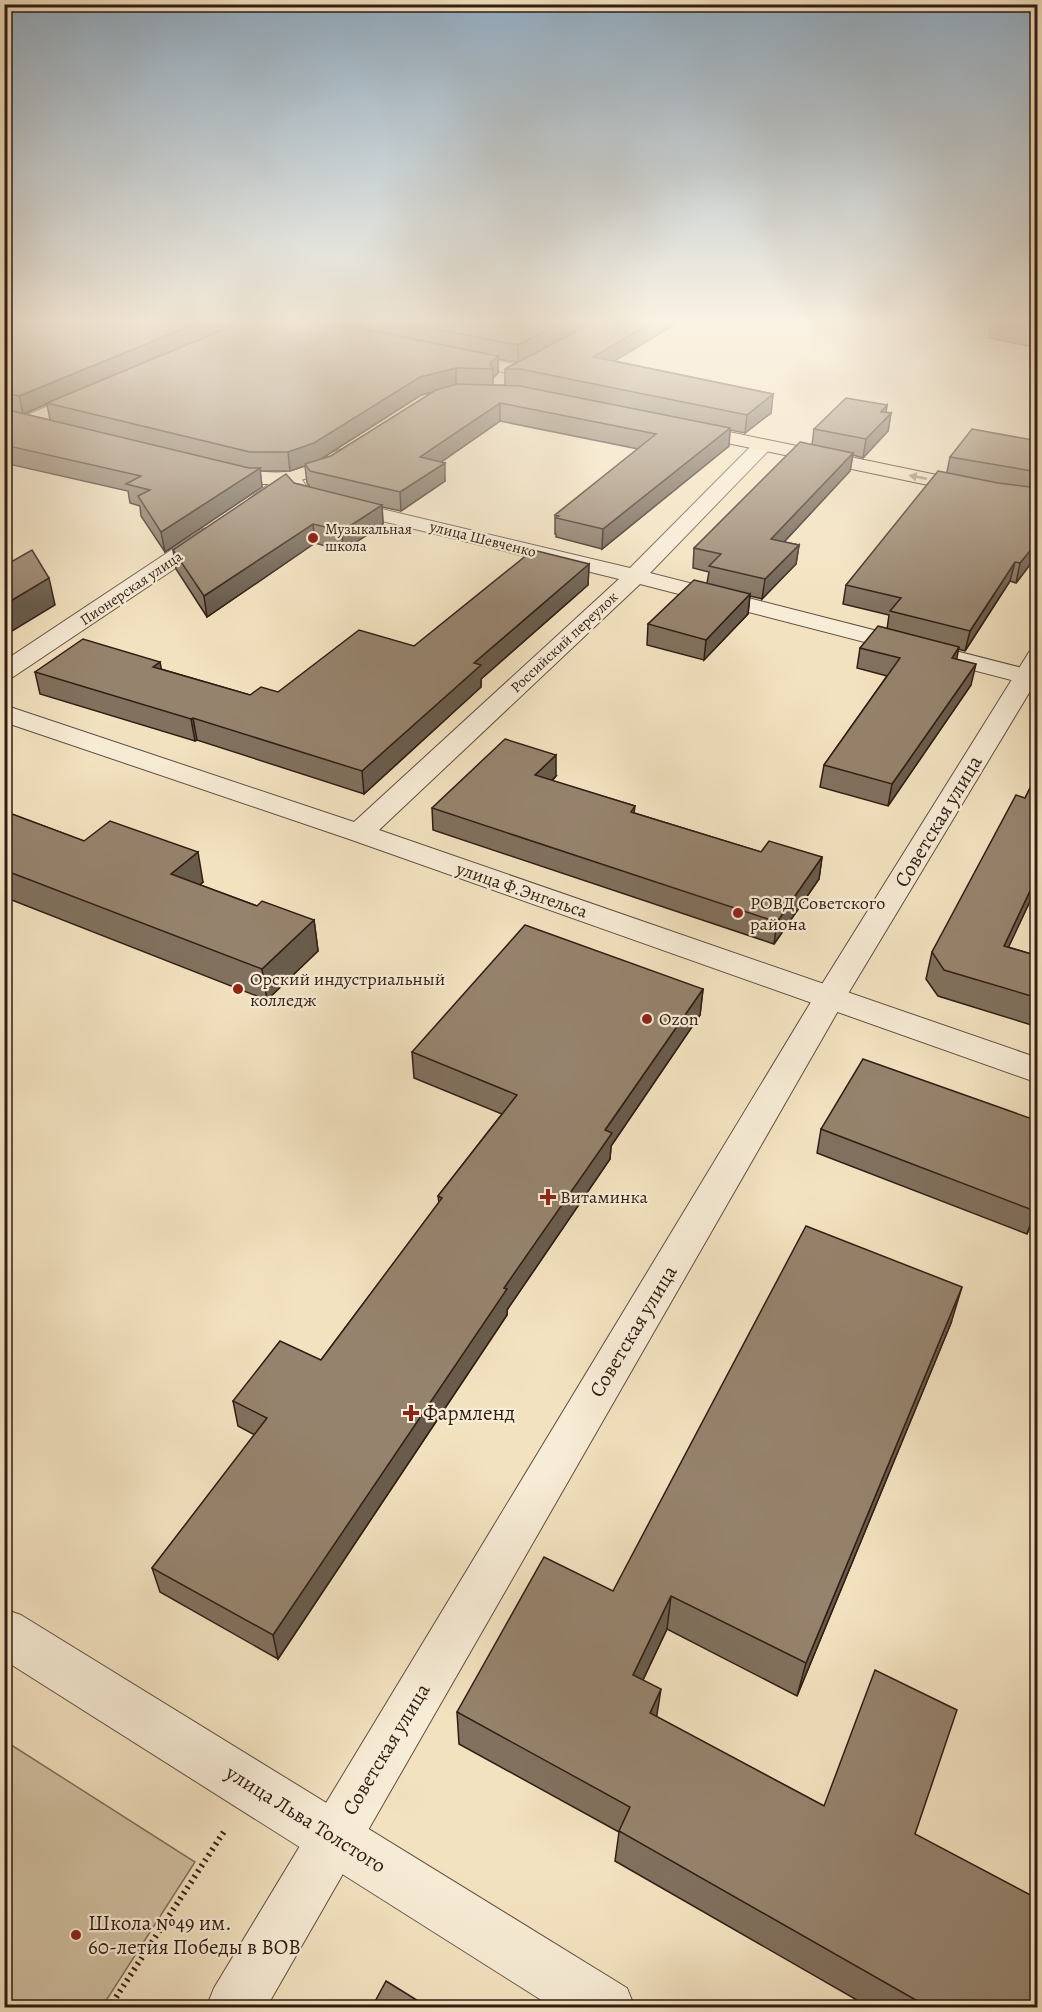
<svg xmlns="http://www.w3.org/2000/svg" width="1042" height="2012" font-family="Alegreya,serif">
<rect width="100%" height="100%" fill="#f3e2c0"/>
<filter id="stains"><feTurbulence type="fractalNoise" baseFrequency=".00333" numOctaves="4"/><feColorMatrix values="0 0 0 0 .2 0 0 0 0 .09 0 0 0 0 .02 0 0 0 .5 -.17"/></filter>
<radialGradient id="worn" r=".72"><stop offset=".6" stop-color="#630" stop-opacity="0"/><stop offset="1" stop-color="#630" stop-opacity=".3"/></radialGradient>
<!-- green -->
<path fill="#d2c1a3" stroke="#826f5c" stroke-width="1.5" d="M 5,1741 L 195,1862 L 102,2007 L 5,2007 Z"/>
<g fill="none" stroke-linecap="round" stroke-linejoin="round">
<!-- minor casing -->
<g stroke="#624e3f" stroke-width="2">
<g id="minor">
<path d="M 455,352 L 524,366 L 527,370 L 524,374 L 518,375 L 449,361 L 446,357 L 449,353 Z"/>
<path d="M 90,389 L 96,391 L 99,395 L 96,399 L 31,427 L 17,427 L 14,423 L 17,419 Z"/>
<path d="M 762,440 L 769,442 L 772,446 L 769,450 L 650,573 L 1038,672 L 1038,687 L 640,584 L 379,830 L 1038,1058 L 1038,1083 L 349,839 L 4,722 L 4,705 L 354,822 L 619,579 L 296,500 L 289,490 C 276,499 264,511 249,507 L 246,503 L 249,499 C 263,489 282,470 299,475 L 310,492 L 630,568 L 755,442 Z"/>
<path d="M 211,527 L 219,529 L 222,534 L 219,539 L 13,677 L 4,679 L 4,661 L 203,529 Z"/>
<path d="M 4,1609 L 21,1615 L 627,1988 L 635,2008 L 554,2008 L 4,1660 Z"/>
</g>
</g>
<!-- tertiary casing -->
<g stroke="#624e3f" stroke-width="2">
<path id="tertiary" d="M 1038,650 L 1038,678 L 846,997 L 266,2008 L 206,2008 L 214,1988 L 814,997 L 1026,657 L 1029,652 Z"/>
</g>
<!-- primary casing -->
<g stroke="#311d14" stroke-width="2">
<g id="primary">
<path d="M 686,423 L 995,487 L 1038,493 L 1038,505 L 995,499 L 679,433 L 676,429 L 679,425 Z"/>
<path d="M 346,448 L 353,450 L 356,454 L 353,458 C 304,487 266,490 211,476 L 208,472 L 211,468 C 229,463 261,475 285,472 C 308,469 325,453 346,448 Z"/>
</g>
</g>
<!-- path -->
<path stroke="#311d14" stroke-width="6" stroke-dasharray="2 4.5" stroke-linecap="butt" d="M 109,2008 L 225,1830"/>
<!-- minor -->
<use href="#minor" fill="#f7ecd6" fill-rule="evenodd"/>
<!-- tertiary -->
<use href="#tertiary" fill="#f7ecd6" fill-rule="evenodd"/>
<!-- primary -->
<use href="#primary" fill="#f3e2c0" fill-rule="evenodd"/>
</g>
<!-- wall -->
<g fill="#81715e" stroke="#311d14" stroke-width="1.5" fill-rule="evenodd">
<path d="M 4,324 L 587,324 L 532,355 L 615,361 L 773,394 L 771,413 L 745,433 L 730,430 L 729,446 L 602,549 L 556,537 L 556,534 L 555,534 L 555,515 L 638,449 L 500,421 L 441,462 L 445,481 L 401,511 L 382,507 L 383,524 L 343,551 L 315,543 L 207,617 L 176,569 L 173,550 L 294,483 L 310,487 L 307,483 L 305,466 L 290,471 L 260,471 L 262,487 L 165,552 L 141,516 L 140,506 L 130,503 L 128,491 L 4,463 ZM 498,359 L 517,362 L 505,369 L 505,385 L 493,385 L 493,378 L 498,373 ZM 433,392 L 331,456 L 321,459 L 421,395 ZM 47,404 L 50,420 L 24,414 Z"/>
<path d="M 991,324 L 1038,324 L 1038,348 L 989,338 Z"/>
<path d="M 887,405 L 886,412 L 891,413 L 888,431 L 863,458 L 853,455 L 850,471 L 784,542 L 799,545 L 796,564 L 762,599 L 750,596 L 748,614 L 704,660 L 647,645 L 648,624 L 707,583 L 709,572 L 693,568 L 694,548 L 812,445 L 814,429 Z"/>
<path d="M 1038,441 L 1038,554 L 1016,583 L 1010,581 L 965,651 L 958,649 L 956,659 L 971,685 L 888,806 L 820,787 L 824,765 L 887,676 L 857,668 L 860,648 L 887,629 L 889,615 L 843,604 L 846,585 L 947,472 L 950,457 Z"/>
<path d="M 589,564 L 588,585 L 481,679 L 481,687 L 364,794 L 197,740 L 195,741 L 40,694 L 35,672 L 161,669 L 250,695 L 278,692 L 414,646 Z"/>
<path d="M 1038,772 L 1038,884 L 1008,947 L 1038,956 L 1038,1027 L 938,996 L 926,979 L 932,952 L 1025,798 Z"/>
<path d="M 556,776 L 552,781 L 635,806 L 634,813 L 761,852 L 822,857 L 819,879 L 774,944 L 433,830 L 432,808 Z"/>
<path d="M 4,807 L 6,812 L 84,841 L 203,882 L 200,885 L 257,906 L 314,920 L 318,951 L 267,1000 L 4,897 Z"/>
<path d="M 703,989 L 700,1015 L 611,1146 L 610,1159 L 507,1310 L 507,1315 L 278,1659 L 160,1592 L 152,1568 L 255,1435 L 238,1426 L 233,1401 L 321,1360 L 439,1203 L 438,1196 L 502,1114 L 414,1078 L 412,1052 Z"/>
<path d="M 1038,1121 L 1038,1207 L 1027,1234 L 817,1153 L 821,1129 Z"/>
<path d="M 951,1323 L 797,1696 L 667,1629 L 643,1680 L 657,1717 L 824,1806 L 915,1834 L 1038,2007 L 869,2007 L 615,1861 L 619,1832 L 459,1744 L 457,1712 L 613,1591 Z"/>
<path d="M 1038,1616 L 1038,1639 L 1031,1636 Z"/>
</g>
<!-- shaded-wall -->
<g fill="#695c4c" stroke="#311d14" stroke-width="1.5">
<path d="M 195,324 L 237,324 L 47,403 L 47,404 L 23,414 L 19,396 Z"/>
<path d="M 557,324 L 587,324 L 518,363 L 518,345 Z"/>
<path d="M 649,324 L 676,324 L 593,374 L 593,357 Z"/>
<path d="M 498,356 L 498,373 L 493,378 L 493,369 L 490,363 Z"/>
<path d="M 456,368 L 456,386 L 421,395 L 316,462 L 290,471 L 288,452 L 420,377 Z"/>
<path d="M 773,394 L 771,413 L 745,433 L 747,415 Z"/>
<path d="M 500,403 L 500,421 L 421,476 L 420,457 Z"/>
<path d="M 887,405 L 885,420 L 891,413 L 888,431 L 863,458 L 866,439 L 881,412 Z"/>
<path d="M 730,428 L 729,446 L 602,549 L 603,529 Z"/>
<path d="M 853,453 L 850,471 L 769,558 L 771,539 Z"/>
<path d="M 445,463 L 445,481 L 401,511 L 400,492 Z"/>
<path d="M 260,468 L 262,487 L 165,552 L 161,532 Z"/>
<path d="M 382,505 L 383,524 L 343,551 L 342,531 Z"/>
<path d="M 313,524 L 315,543 L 207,617 L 204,596 Z"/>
<path d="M 1038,541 L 1038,554 L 1016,583 L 1020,563 Z"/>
<path d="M 799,545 L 796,564 L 762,599 L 765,579 Z"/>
<path d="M 1015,562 L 1010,581 L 965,651 L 970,631 Z"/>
<path d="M 589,564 L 588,585 L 481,679 L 481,687 L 364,794 L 362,771 L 474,663 Z"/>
<path d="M 49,578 L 55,605 L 4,636 L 4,605 Z"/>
<path d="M 750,594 L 748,614 L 704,660 L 706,640 Z"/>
<path d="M 959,647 L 955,668 L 952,658 Z"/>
<path d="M 160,662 L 164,683 L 153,667 Z"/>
<path d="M 976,664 L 971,685 L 888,806 L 892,784 Z"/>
<path d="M 193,718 L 197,740 L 195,741 L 191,719 Z"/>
<path d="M 556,755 L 556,776 L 535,797 L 535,775 Z"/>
<path d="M 198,852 L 203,882 L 177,904 L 171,874 Z"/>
<path d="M 822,857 L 819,879 L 774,944 L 777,922 Z"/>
<path d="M 1038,874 L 1038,884 L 997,972 L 1004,946 Z"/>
<path d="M 314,920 L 318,951 L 267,1000 L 262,969 Z"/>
<path d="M 703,989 L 700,1015 L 611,1146 L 610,1159 L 507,1310 L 507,1315 L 278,1659 L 273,1635 L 504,1288 L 605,1130 Z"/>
<path d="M 1038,1204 L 1038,1207 L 1027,1234 L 1035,1211 Z"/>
<path d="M 962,1287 L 951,1323 L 797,1696 L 806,1663 Z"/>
<path d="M 671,1596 L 667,1629 L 630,1707 L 633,1675 Z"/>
<path d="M 661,1689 L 656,1721 L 650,1713 Z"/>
</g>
<!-- building -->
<g fill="#96836d" stroke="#311d14" stroke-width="1.5">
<path d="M 4,324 L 195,324 L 19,396 L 4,393 Z"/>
<path d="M 237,324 L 337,324 L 498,356 L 490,363 L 493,369 L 456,368 L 420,377 L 314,443 L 288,452 L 250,452 L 47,403 Z"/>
<path d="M 410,324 L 557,324 L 518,345 Z"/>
<path d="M 591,324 L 649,324 L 593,357 L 773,394 L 747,415 L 520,369 L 505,369 Z"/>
<path d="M 1002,324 L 1038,324 L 1038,331 Z"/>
<path d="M 457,384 L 520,386 L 730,428 L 603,529 L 556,518 L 559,516 L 555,515 L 656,434 L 500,403 L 420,457 L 445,463 L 400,492 L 310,471 L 305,464 L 331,456 L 436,390 Z"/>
<path d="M 846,398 L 887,405 L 881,412 L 891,413 L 866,439 L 814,429 Z"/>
<path d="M 4,409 L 249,468 L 260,468 L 161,532 L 138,496 L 150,490 L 126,484 L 141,476 L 4,445 Z"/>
<path d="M 972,429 L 1038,441 L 1038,472 L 950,457 Z"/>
<path d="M 800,442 L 853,453 L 771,539 L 799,545 L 765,579 L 709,566 L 721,554 L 694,548 Z"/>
<path d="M 938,471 L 998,483 L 1038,488 L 1038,541 L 1020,563 L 1015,562 L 970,631 L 890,611 L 901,598 L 846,585 Z"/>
<path d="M 286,474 L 294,483 L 382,505 L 342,531 L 313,524 L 204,596 L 173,550 Z"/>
<path d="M 32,550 L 49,578 L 4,605 L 4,566 Z"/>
<path d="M 533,550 L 589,564 L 474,663 L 481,665 L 362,771 L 193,718 L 191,719 L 35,672 L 83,639 L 160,662 L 153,667 L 250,695 L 261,687 L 278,692 L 359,630 L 414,646 Z"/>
<path d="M 694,580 L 750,594 L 706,640 L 648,624 Z"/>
<path d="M 878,626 L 959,647 L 952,658 L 976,664 L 892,784 L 824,765 L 900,658 L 860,648 Z"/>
<path d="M 505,739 L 556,755 L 535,775 L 635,806 L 631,812 L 761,852 L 769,841 L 822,857 L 777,922 L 432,808 Z"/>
<path d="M 1038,772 L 1038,874 L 1004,946 L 1038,956 L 1038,998 L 944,970 L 932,952 L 1016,795 L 1025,798 Z"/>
<path d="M 4,811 L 84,841 L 110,821 L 198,852 L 171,874 L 257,906 L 262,901 L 314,920 L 262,969 L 4,870 Z"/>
<path d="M 525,925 L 703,989 L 605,1130 L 612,1133 L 504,1288 L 507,1289 L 273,1635 L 152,1568 L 267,1418 L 233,1401 L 280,1341 L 321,1360 L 442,1198 L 438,1196 L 517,1095 L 412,1052 Z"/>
<path d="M 863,1059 L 1038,1121 L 1038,1204 L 1035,1211 L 821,1129 Z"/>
<path d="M 806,1226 L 962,1287 L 806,1663 L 671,1596 L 633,1675 L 661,1689 L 650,1713 L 824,1806 L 875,1670 L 957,1710 L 915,1834 L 1038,1899 L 1038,2007 L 928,2007 L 619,1831 L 630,1807 L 457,1712 L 544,1557 L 613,1591 Z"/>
<path d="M 386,1981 L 428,2007 L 372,2007 Z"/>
</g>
<!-- one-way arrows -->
<defs><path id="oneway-solid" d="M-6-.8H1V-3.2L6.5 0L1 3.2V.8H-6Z" transform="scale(1.5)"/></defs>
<use fill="#9c8973" href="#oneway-solid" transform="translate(918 477) rotate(-169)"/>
<!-- sky -->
<linearGradient id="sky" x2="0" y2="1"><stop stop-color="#92acc1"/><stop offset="0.53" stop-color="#faf2e3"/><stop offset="1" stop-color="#faf2e3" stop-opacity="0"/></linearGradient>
<rect width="1042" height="606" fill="url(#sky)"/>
<!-- markers -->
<g fill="#8f2418" stroke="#f7ecd6" stroke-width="2">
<circle cx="313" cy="538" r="6"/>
<circle cx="738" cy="913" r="6"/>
<circle cx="238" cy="989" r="6"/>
<circle cx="647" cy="1019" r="6"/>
<path d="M545 1188h6v6h6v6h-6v6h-6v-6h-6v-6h6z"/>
<path d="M408 1404h6v6h6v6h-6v6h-6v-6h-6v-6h6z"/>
<circle cx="76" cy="1935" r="6"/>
</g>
<g text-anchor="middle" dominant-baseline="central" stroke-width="4.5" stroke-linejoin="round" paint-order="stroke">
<!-- far-poi labels -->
<g font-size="15" fill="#311d14" stroke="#f7ecd6" text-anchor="start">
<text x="325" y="529">Музыкальная<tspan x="325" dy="17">школа</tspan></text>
</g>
<!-- far-street labels -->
<g font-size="15" fill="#311d14" stroke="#f7ecd6">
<text transform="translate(483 539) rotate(14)">улица Шевченко</text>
<text transform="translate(131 588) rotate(-34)">Пионерская улица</text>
<text transform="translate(564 642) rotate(-43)">Российский переулок</text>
</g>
<!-- street labels -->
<g font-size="18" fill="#311d14" stroke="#f7ecd6">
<text transform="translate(522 890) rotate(19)">улица Ф.Энгельса</text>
</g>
<!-- poi labels -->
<g font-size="18" fill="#311d14" stroke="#f7ecd6" text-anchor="start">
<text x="750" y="903">РОВД Советского<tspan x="750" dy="21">района</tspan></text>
<text x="250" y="979">Орский индустриальный<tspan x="250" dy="21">колледж</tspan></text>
<text x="659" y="1019">Ozon</text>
<text x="560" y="1197">Витаминка</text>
</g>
<!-- near-street labels -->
<g font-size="21" fill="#311d14" stroke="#f7ecd6">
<text transform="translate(938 821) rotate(-59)">Советская улица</text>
<text transform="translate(633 1331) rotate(-59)">Советская улица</text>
<text transform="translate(386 1749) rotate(-59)">Советская улица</text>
<text transform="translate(306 1819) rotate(32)">улица Льва Толстого</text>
</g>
<!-- near-poi labels -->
<g font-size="21" fill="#311d14" stroke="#f7ecd6" text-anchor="start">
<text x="423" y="1413">Фармленд</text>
<text x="88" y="1923">Школа №49 им.<tspan x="88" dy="24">60-летия Победы в ВОВ</tspan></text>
</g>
</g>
<!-- margin -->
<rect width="1042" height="2012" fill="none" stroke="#f3e2c0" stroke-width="24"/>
<rect x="6" y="6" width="1030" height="2000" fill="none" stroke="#311d14" stroke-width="3"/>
<rect x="12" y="12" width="1018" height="1988" fill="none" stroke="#311d14" stroke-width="1.5"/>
<rect width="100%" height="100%" filter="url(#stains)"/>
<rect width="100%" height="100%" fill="url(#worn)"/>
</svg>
